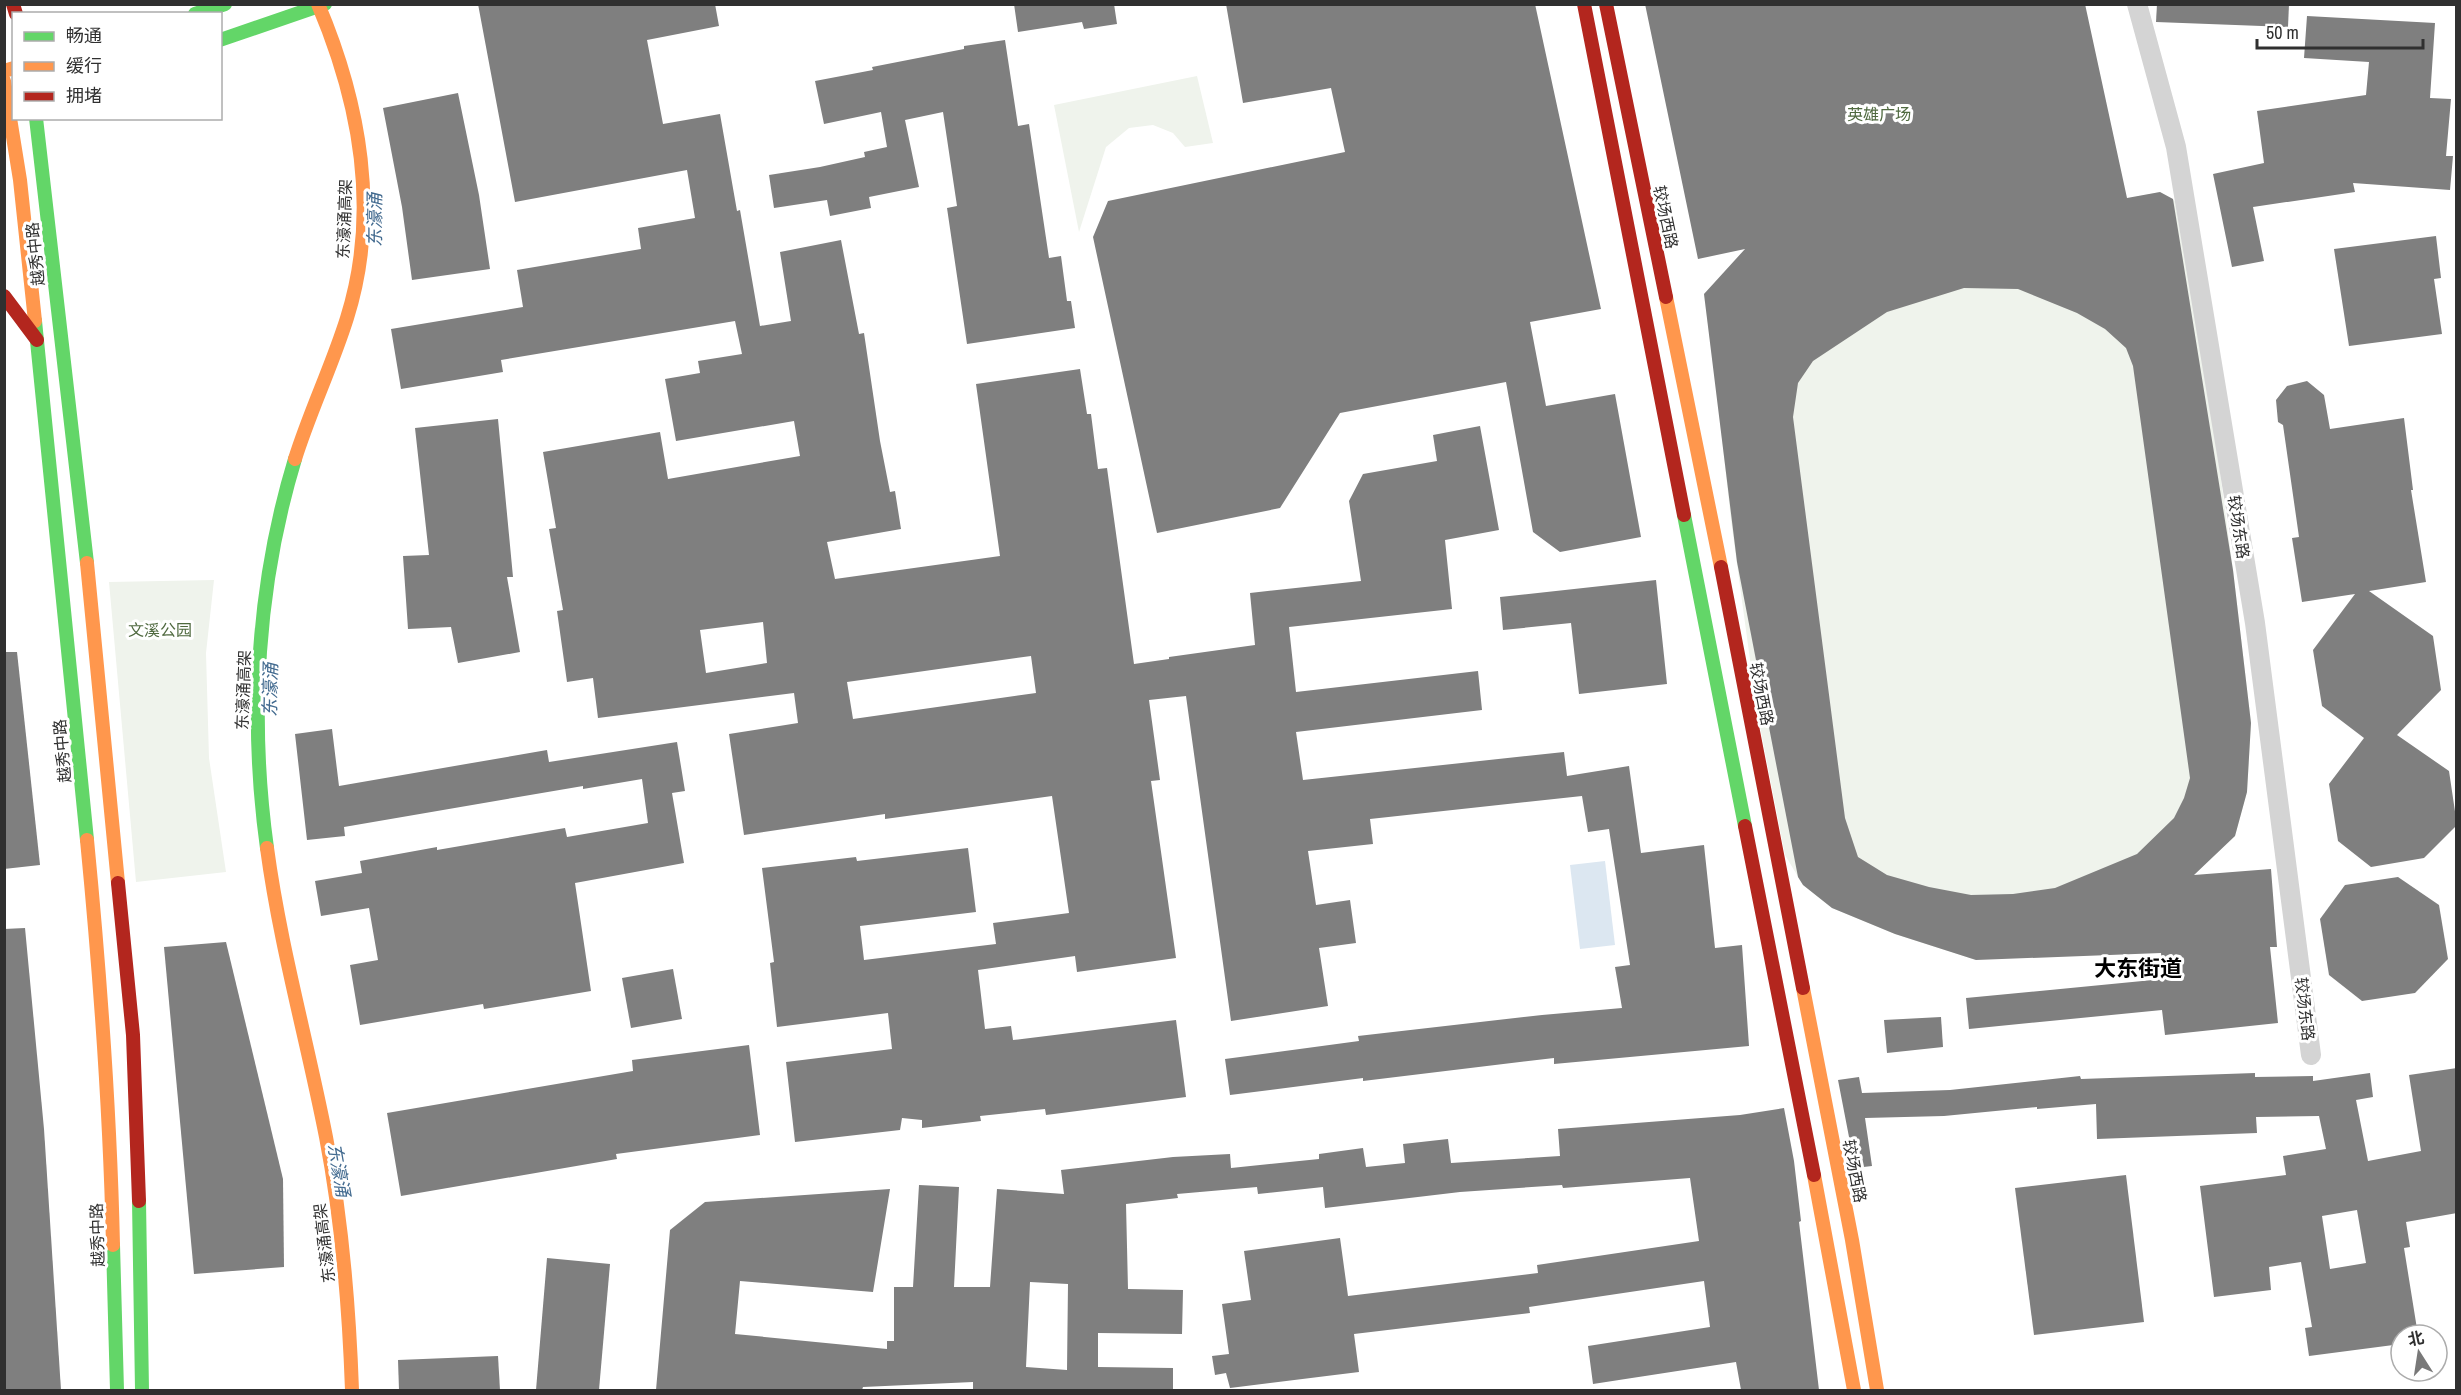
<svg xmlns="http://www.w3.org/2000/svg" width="2461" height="1395" font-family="'Archivo Narrow','Noto Sans SC',sans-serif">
<rect width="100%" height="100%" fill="#fff"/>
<!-- green -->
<g fill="#eff3ec">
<path d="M 1197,76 L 1213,143 L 1185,147 L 1173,133 L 1153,125 L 1129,128 L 1106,147 L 1079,232 L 1054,105 Z"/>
<path d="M 2160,192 L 2175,201 L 2213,419 L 2233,570 L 2251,723 L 2247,792 L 2235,836 L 2180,888 L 1976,960 L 1895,934 L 1832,908 L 1803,885 L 1785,855 L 1757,711 L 1731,520 L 1716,384 L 1704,295 L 1708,290 L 1934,238 Z"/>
<path d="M 214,580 L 206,653 L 209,758 L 226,872 L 136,882 L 109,582 Z"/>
</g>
<!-- water -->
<path fill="#dce7f1" d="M 1605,861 L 1615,945 L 1580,949 L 1570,865 Z"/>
<!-- building -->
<g fill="#7f7f7f" fill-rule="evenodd">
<path d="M 478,4 L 715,4 L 719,26 L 647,40 L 663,124 L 720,114 L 737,211 L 740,210 L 760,326 L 791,321 L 780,252 L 841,240 L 859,334 L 864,333 L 880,441 L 890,492 L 895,491 L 901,529 L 827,542 L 835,579 L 1000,556 L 976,384 L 1080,369 L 1087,414 L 1091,414 L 1098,469 L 1107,468 L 1134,664 L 1169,659 L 1169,657 L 1255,645 L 1250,593 L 1361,581 L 1349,501 L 1363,474 L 1437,461 L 1433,435 L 1480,426 L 1499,530 L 1445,540 L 1452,609 L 1289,627 L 1296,692 L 1478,671 L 1482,710 L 1296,732 L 1303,780 L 1564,752 L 1567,776 L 1629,766 L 1641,853 L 1704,845 L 1715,948 L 1742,945 L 1749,1046 L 1554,1064 L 1554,1058 L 1363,1081 L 1363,1078 L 1230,1095 L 1225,1059 L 1359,1041 L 1358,1036 L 1542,1015 L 1622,1008 L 1615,967 L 1630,965 L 1609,829 L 1588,832 L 1582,796 L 1370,819 L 1373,844 L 1308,851 L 1316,905 L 1350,900 L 1356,943 L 1319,948 L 1328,1006 L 1231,1021 L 1186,696 L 1149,700 L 1160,780 L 1151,781 L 1176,958 L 1077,972 L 1075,956 L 978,970 L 985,1029 L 1011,1026 L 1013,1040 L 1176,1020 L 1186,1097 L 1046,1115 L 1045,1109 L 980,1116 L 981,1121 L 922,1128 L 922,1120 L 902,1118 L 900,1130 L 795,1142 L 786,1062 L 892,1049 L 888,1013 L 777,1027 L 770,963 L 774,962 L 762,868 L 856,857 L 857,861 L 968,848 L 976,912 L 860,926 L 864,960 L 996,944 L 993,923 L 1069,913 L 1052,796 L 885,819 L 885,814 L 744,835 L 729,734 L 798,723 L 794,693 L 598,718 L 593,678 L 567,682 L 557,611 L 563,610 L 549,529 L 556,528 L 543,452 L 660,432 L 668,479 L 800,456 L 794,421 L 676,441 L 665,379 L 700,373 L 698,361 L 742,354 L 735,321 L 501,360 L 503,372 L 401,389 L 391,329 L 523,307 L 517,270 L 641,249 L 638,228 L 695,218 L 687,170 L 515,202 ZM 763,622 L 767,663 L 706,673 L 700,630 ZM 1031,656 L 1036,693 L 853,719 L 847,682 Z"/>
<path d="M 1014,4 L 1114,4 L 1117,24 L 1084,29 L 1082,22 L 1018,32 Z"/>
<path d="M 1226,4 L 1535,4 L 1601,309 L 1530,322 L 1546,406 L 1615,394 L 1641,537 L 1560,552 L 1533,532 L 1506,382 L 1340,413 L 1280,508 L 1157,533 L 1093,237 L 1108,201 L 1345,152 L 1331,88 L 1243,103 Z"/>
<path d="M 1645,4 L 2085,4 L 2127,198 L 2160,192 L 2173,199 L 2233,570 L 2251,723 L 2247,792 L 2235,836 L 2194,875 L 2271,869 L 2277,947 L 2270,947 L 2278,1023 L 2165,1035 L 2162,1010 L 1969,1029 L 1966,998 L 2163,979 L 2161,953 L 1976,960 L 1895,934 L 1832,908 L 1803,885 L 1798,877 L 1737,562 L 1704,294 L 1745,249 L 1698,259 ZM 1964,288 L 2018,289 L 2077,313 L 2105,329 L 2126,348 L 2133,366 L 2190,778 L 2184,798 L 2174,818 L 2137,854 L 2055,888 L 2013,894 L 1971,895 L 1929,887 L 1887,875 L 1858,857 L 1845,818 L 1793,417 L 1798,383 L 1813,361 L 1887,312 Z"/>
<path d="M 2157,4 L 2289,4 L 2288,27 L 2156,22 Z"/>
<path d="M 2307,16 L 2435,23 L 2430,98 L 2451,99 L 2446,156 L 2453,156 L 2450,190 L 2353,183 L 2355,192 L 2253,207 L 2264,261 L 2232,267 L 2213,174 L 2264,163 L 2257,111 L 2366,95 L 2369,62 L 2304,58 Z"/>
<path d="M 1005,40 L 1018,126 L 1029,124 L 1049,258 L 1061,256 L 1067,301 L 1071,301 L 1075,328 L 967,344 L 947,208 L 957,206 L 943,112 L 905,120 L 919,187 L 869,197 L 871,208 L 830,216 L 827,200 L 774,208 L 769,175 L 820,167 L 865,157 L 864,152 L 887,147 L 881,112 L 824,124 L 815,81 L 873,70 L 872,67 L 964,49 L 964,46 Z"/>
<path d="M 458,93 L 479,195 L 490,269 L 412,280 L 402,207 L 383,108 Z"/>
<path d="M 2436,236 L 2441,278 L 2434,279 L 2442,334 L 2349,346 L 2334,249 Z"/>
<path d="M 2307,381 L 2324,395 L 2330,429 L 2404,418 L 2413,490 L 2411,490 L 2426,582 L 2369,591 L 2433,636 L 2441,690 L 2397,735 L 2449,771 L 2457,825 L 2424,858 L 2371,867 L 2338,841 L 2329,784 L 2364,738 L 2322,706 L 2313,650 L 2355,594 L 2302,602 L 2292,538 L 2299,537 L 2283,425 L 2278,422 L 2276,400 L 2287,386 Z"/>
<path d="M 498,419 L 513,577 L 507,577 L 520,652 L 458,663 L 451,627 L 408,629 L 403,556 L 429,555 L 415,428 Z"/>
<path d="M 1656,580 L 1667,684 L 1579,694 L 1571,623 L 1503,630 L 1500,597 Z"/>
<path d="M 4,652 L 17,652 L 40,865 L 4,869 Z"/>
<path d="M 332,729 L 339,786 L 547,750 L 549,762 L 677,742 L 685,791 L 672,793 L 684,863 L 575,883 L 591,991 L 484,1009 L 483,1004 L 360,1025 L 350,965 L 378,960 L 369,908 L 321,916 L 315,881 L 362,873 L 360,861 L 437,847 L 437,850 L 565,828 L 567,837 L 648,823 L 642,779 L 583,789 L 583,786 L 344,827 L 345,836 L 307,840 L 295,734 Z"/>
<path d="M 2398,877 L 2439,905 L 2448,959 L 2415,993 L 2362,1001 L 2329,975 L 2320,919 L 2345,885 Z"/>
<path d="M 25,928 L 44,1129 L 61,1390 L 4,1390 L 4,929 Z"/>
<path d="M 226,942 L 283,1179 L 284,1267 L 194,1274 L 164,947 Z"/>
<path d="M 673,969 L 682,1019 L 631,1028 L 622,978 Z"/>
<path d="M 1941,1017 L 1943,1047 L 1887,1053 L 1884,1020 Z"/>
<path d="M 749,1045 L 760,1135 L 616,1154 L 617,1159 L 401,1196 L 387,1113 L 633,1071 L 632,1060 Z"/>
<path d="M 2457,1068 L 2457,1213 L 2406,1222 L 2410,1247 L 2404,1248 L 2418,1335 L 2401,1335 L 2401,1344 L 2309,1356 L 2305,1328 L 2312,1327 L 2301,1262 L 2269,1267 L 2271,1290 L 2214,1297 L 2200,1186 L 2286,1175 L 2283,1156 L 2326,1149 L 2319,1116 L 2256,1117 L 2257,1133 L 2097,1139 L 2096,1104 L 2037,1109 L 2037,1107 L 1944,1116 L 1865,1118 L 1872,1166 L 1855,1168 L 1838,1080 L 1859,1077 L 1862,1093 L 1950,1090 L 2080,1076 L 2081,1079 L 2255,1073 L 2255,1077 L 2313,1076 L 2313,1081 L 2370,1073 L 2373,1097 L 2356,1100 L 2368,1161 L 2421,1151 L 2409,1075 ZM 2357,1210 L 2366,1263 L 2330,1269 L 2322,1216 Z"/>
<path d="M 1784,1108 L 1794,1161 L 1801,1221 L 1799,1222 L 1819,1390 L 1741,1390 L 1736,1362 L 1593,1384 L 1588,1346 L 1710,1327 L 1704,1281 L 1529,1307 L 1530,1313 L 1354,1334 L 1359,1372 L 1230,1388 L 1226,1373 L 1215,1375 L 1212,1356 L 1229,1354 L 1222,1304 L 1251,1300 L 1244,1251 L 1340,1238 L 1348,1296 L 1538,1273 L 1537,1265 L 1699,1241 L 1690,1178 L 1563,1188 L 1562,1185 L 1460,1192 L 1325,1208 L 1323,1187 L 1258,1194 L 1257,1187 L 1177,1194 L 1178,1198 L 1126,1204 L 1128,1289 L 1183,1290 L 1182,1334 L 1098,1333 L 1098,1367 L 1173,1368 L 1173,1390 L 973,1390 L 973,1382 L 863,1387 L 862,1390 L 656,1390 L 670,1230 L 705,1202 L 890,1189 L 873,1292 L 740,1281 L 735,1334 L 887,1349 L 887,1341 L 894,1341 L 894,1287 L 913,1287 L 919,1185 L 959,1187 L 954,1287 L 990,1287 L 997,1189 L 1064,1194 L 1061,1170 L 1173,1157 L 1230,1154 L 1231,1168 L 1319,1159 L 1319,1154 L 1363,1148 L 1366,1167 L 1405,1163 L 1403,1144 L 1448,1139 L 1451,1163 L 1560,1156 L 1558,1129 L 1740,1115 ZM 1030,1282 L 1068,1284 L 1067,1370 L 1026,1367 Z"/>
<path d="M 2126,1175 L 2144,1322 L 2034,1335 L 2015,1188 Z"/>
<path d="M 547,1258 L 610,1264 L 599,1390 L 536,1390 Z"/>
<path d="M 498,1356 L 500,1390 L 399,1390 L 398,1360 Z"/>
</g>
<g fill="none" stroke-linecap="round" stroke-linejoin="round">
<!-- street -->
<path stroke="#d4d4d4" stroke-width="20" d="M 2137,4 L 2176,147 L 2255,623 L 2311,1055"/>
<!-- fast -->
<g stroke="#63d668" stroke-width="14">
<path d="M 195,14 L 225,4"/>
<path d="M 220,40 L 325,4"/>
<path d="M 4,112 L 14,109"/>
<path d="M 36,118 L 87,563"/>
<path d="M 35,321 L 87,840"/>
<path d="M 1684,515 L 1745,826"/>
<path d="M 139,1201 L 142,1390"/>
<path d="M 113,1245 L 117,1390"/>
</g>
<!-- slow -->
<g stroke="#ff974d" stroke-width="14">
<path d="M 4,71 L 14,68"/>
<path d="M 4,81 L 20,180 L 35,321"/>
<path d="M 1666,297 L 1721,567"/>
<path d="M 87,563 L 118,883"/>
<path d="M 87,840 C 100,974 110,1109 113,1245"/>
<path d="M 1803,988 L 1852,1240 L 1877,1390"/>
<path d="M 1814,1175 L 1854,1390"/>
</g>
<!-- jam -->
<g stroke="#b3261e" stroke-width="14">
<path d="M 13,4 L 16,14"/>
<path d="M 1584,4 L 1684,515"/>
<path d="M 1606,4 L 1666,297"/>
<path d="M 4,296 L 37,340"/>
<path d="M 1721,567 L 1803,988"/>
<path d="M 1745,826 L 1814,1175"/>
<path d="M 118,883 L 133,1035 L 139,1201"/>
</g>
<!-- fast-bridge -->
<path stroke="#63d668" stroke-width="14" d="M 267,848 C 249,718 257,584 295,459"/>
<!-- slow-bridge -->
<g stroke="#ff974d" stroke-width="14">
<path d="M 295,459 C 310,411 332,366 347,318 C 380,213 360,103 318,4"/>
<path d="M 267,848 C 280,945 307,1040 326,1137 C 342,1220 349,1305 352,1390"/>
</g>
</g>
<g text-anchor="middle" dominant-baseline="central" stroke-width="6" stroke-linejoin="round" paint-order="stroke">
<!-- park labels -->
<g font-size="16" fill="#506a40" stroke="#fff">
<text x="1879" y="114">英雄广场</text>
<text x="160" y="630">文溪公园</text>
</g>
<!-- street labels -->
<g font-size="16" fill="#303030" stroke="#fff">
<text transform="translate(1666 217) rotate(78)">较场西路</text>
<text transform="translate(344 219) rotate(-88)">东濠涌高架</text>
<text transform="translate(35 254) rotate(-96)">越秀中路</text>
<text transform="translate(2239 527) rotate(81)">较场东路</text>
<text transform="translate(243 690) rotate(-88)">东濠涌高架</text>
<text transform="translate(1762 694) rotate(79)">较场西路</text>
<text transform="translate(62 751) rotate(-95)">越秀中路</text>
<text transform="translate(2305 1009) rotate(83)">较场东路</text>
<text transform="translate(1855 1171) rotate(79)">较场西路</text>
<text transform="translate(97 1235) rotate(-92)">越秀中路</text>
<text transform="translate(324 1243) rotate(-97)">东濠涌高架</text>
</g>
<!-- water labels -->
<g font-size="18" font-style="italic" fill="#426a8f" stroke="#fff">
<text transform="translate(374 220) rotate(-90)">东濠涌</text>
<text transform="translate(270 690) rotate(-89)">东濠涌</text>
<text transform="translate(339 1170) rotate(80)">东濠涌</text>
</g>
<!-- district labels -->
<g font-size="22" font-weight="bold" fill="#000" stroke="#fff">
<text x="2138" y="968">大东街道</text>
</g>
</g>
<!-- border -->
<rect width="2461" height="1395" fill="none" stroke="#303030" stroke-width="12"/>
<!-- legend -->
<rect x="12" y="12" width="210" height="108" fill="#ffffff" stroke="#acacac" stroke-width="1.5"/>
<rect x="24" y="32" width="30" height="9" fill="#63d668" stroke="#acacac" stroke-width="1.5"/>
<text x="66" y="42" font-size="18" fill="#303030">畅通</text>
<rect x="24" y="62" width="30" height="9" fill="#ff974d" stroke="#acacac" stroke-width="1.5"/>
<text x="66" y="72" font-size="18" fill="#303030">缓行</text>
<rect x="24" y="92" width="30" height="9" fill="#b3261e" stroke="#acacac" stroke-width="1.5"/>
<text x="66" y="102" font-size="18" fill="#303030">拥堵</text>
<!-- north arrow -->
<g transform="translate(2419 1353) rotate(348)"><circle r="28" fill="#ffffff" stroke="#acacac" stroke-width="1.5"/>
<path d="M0-4.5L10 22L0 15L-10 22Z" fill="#787878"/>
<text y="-9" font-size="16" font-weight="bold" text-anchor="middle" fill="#303030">北</text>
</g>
<!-- scale -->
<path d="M2257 39v9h166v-9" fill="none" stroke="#303030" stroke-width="3"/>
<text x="2266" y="39" font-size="18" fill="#303030" stroke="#ffffff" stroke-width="4.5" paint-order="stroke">50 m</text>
</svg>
